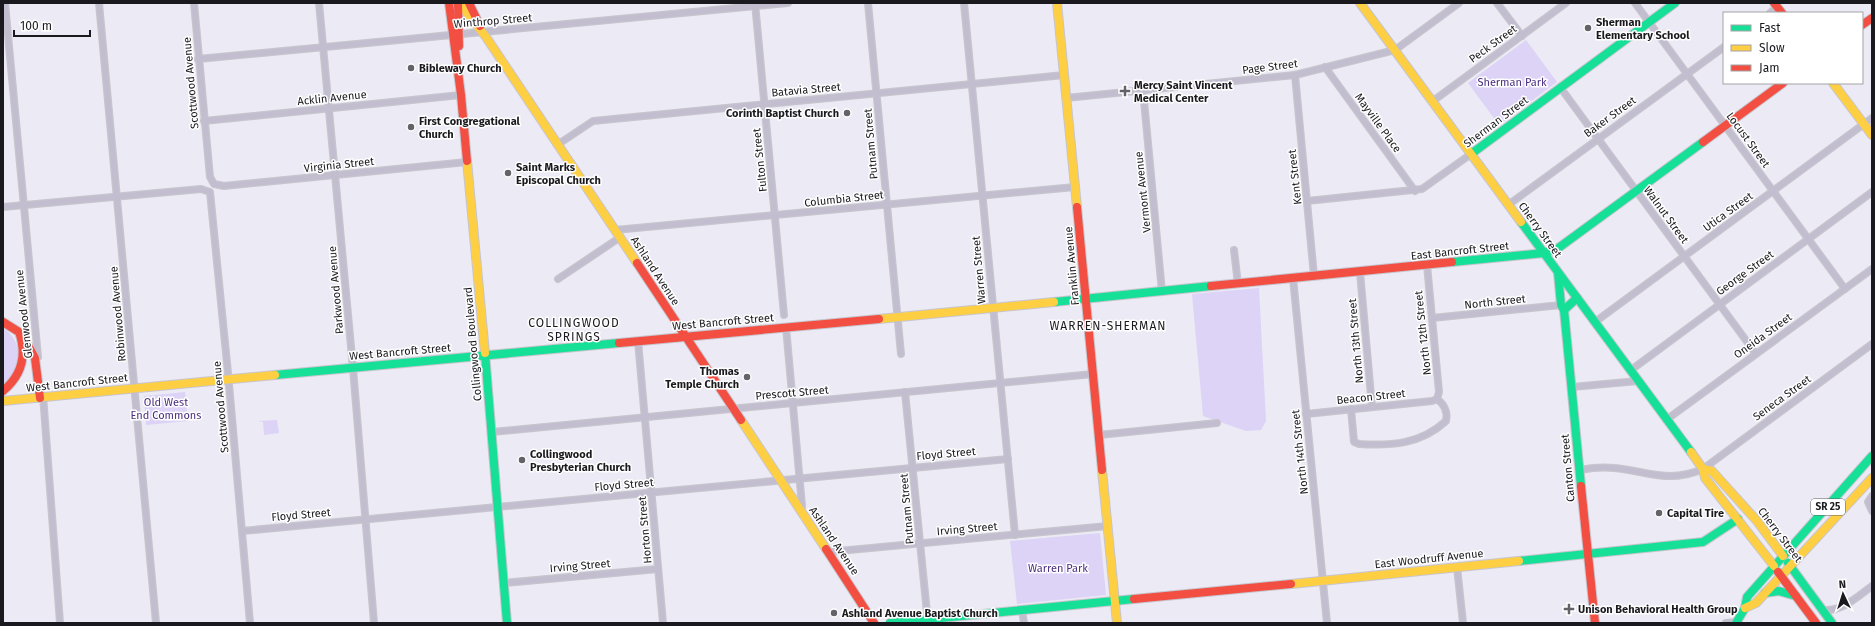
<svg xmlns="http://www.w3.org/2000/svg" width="1875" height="626" font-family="'Fira Sans',sans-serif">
<rect width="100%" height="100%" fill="#eceaf4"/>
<!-- green -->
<g fill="#dcd3f7">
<path d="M 1526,40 L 1557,82 L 1499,125 L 1468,83 Z"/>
<path d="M 1259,288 L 1266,421 L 1261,430 L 1246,431 L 1203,416 L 1192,294 Z"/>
<path d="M 3,328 C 15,335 23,353 18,367 C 15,374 7,381 3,387 Z"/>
<path d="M 185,392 L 188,421 L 146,425 L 144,396 Z"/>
<path d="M 277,420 L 279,433 L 264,435 L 263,422 L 258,421 Z"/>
<path d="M 1100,533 L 1106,595 L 1017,604 L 1010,541 Z"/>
</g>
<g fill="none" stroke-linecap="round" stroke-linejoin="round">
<!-- street casing -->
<g stroke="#c7c5cd" stroke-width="8">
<g id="street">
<path d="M 5,3 L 38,357"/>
<path d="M 99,3 L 156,623"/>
<path d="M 194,3 L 210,177 L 214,184 L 224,186 L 467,162"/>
<path d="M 319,3 L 353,368 L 374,623"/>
<path d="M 755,3 L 784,315"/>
<path d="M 868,3 L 901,354"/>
<path d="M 964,3 L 1015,535"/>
<path d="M 1497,3 L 1522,36"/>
<path d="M 1635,3 L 1845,289"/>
<path d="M 1770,13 L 1777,7"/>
<path d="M 198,59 L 788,3"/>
<path d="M 1325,67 L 1415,191"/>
<path d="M 1295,75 L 1314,276"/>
<path d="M 1560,87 L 1756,354"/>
<path d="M 1143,90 L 1162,292"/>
<path d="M 1066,98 L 1295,75 L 1395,50 L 1459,3"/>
<path d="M 1433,101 L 1566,3"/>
<path d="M 204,121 L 461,95"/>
<path d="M 557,145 L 593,121 L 1064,75"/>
<path d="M 1307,201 L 1422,189 L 1471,154"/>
<path d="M 1508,205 L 1724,47"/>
<path d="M 3,207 L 201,189 L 210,192 L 228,373 L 250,623"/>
<path d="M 615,230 L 1075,187"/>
<path d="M 1234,250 L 1238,284"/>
<path d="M 1427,265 L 1439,392 L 1437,399"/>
<path d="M 1360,272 L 1372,407"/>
<path d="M 1293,278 L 1327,623"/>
<path d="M 558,279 L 619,238"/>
<path d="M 1432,318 L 1561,305"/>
<path d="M 1595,322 L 1872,118"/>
<path d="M 786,327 L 802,506 L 801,512"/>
<path d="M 638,341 L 663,623"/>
<path d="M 1631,370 L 1872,192"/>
<path d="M 1572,387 L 1638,381"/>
<path d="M 905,392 L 928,623"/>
<path d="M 43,395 L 60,623"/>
<path d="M 1351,409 L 1354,442 L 1359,444 C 1392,446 1421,444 1446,421 C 1448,412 1444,404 1437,399"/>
<path d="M 1306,414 L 1432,401 L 1437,399"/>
<path d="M 1666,420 L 1872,269"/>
<path d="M 492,432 L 1093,374"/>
<path d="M 1099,435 L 1217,423"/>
<path d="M 1580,470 C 1591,468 1603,467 1614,468 C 1648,471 1668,484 1703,469 L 1872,344"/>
<path d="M 1872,496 L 1868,502 L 1872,511"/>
<path d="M 242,531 L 1008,459"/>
<path d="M 828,552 L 1108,526"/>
<path d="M 1457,567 L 1463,623"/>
<path d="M 504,583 L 658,569"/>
<path d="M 1022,610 L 1024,623"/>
<path d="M 1822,610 C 1842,612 1857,597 1872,586"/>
<path d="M 1726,623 L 1737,622"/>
</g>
</g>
<!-- fast casing -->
<g stroke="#c7c5cd" stroke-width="10">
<g id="fast">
<path d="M 1471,154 L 1675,3"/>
<path d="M 1521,222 L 1691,452"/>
<path d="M 1452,262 L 1544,253 L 1557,249 L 1703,142"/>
<path d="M 1558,273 L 1561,305 L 1564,310 L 1581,486"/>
<path d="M 1054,302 L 1211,286"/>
<path d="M 1564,310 L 1577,298"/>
<path d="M 485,353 L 507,623"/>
<path d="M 275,375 L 619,343"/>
<path d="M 1519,561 L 1703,542 L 1738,519"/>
<path d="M 1788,563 L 1832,623"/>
<path d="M 1765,593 L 1779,591 L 1796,596"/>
<path d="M 890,623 L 1134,599"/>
<path d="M 1736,623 L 1745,608 L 1747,597 L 1872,456"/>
</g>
</g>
<!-- slow casing -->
<g stroke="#c7c5cd" stroke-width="10">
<g id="slow">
<path d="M 459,3 L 486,37 L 637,263"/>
<path d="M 1057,3 L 1077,207"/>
<path d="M 1360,3 L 1521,222"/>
<path d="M 1833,83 L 1872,135"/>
<path d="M 467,161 L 485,353"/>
<path d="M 879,319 L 1054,302"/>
<path d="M 3,401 L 275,375"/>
<path d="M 741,420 L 826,549"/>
<path d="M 1691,452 L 1703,469 L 1705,478 L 1774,566"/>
<path d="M 1703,469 L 1712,471 L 1757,521 L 1783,556"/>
<path d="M 1102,470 L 1117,623"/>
<path d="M 1291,584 L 1519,561"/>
<path d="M 1745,608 L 1756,603 L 1872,478"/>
</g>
</g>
<!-- jam casing -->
<g stroke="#c7c5cd" stroke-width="10">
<g id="jam">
<path d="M 449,3 L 461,95 L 467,161"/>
<path d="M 458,3 L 459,46"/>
<path d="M 469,3 L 480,26"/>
<path d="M 1774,3 L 1782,13"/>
<path d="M 1862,25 L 1872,18"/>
<path d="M 1703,142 L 1783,83"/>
<path d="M 1077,207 L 1102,470"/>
<path d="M 637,263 L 741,420"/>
<path d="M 1211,286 L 1452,262"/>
<path d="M 3,322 L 19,332 C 27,355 22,375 3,391"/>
<path d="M 23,336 L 35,358 L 40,398"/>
<path d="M 619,343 L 879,319"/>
<path d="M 1581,486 L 1595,623"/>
<path d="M 826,549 L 874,623"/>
<path d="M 1778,572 L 1816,623"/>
<path d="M 1134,599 L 1291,584"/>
</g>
</g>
<!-- street -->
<use href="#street" stroke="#c2becf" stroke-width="5.5"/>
<!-- fast -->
<use href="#fast" stroke="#16e098" stroke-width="8"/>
<!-- slow -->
<use href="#slow" stroke="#ffcf43" stroke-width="8"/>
<!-- jam -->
<use href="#jam" stroke="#f24e42" stroke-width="8"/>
</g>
<!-- markers -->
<g fill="#646269" stroke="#fff" stroke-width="1.5">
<circle cx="1588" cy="28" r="4"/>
<circle cx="411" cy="68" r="4"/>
<path d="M1123 85h4v4h4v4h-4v4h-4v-4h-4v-4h4z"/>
<circle cx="847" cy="113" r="4"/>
<circle cx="411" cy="127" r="4"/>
<circle cx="508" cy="173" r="4"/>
<circle cx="747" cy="377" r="4"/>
<circle cx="522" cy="460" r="4"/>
<circle cx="1659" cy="513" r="4"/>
<path d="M1567 603h4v4h4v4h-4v4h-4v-4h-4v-4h4z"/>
<circle cx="834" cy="613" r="4"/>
</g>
<g text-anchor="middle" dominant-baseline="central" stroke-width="3" stroke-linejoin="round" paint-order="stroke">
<!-- shield labels -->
<rect fill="#fff" stroke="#5f5e62" stroke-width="1" x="1811" y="499" width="34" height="16" rx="3"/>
<g font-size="10" font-weight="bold" fill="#1a191e">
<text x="1828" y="507">SR 25</text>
</g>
<!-- street labels -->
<g font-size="11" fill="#1a191e" stroke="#fff">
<text transform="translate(493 21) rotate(-5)">Winthrop Street</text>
<text transform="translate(1493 44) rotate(-36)">Peck Street</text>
<text transform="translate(1270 67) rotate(-7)">Page Street</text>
<text transform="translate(191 83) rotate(-95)">Scottwood Avenue</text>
<text transform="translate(806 90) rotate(-5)">Batavia Street</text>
<text transform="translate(332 98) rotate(-6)">Acklin Avenue</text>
<text transform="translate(1610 117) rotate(-36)">Baker Street</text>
<text transform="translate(1496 122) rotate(-37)">Sherman Street</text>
<text transform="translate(1378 123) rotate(54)">Mayville Place</text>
<text transform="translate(1748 140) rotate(54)">Locust Street</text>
<text transform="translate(871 144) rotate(-95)">Putnam Street</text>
<text transform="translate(760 160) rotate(-96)">Fulton Street</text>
<text transform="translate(339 165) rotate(-6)">Virginia Street</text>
<text transform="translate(1295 177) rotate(-96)">Kent Street</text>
<text transform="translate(1143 192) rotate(-96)">Vermont Avenue</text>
<text transform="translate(844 199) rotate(-6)">Columbia Street</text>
<text transform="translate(1728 212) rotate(-36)">Utica Street</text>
<text transform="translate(1666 215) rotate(54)">Walnut Street</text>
<text transform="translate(1540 230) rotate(54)">Cherry Street</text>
<text transform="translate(1460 251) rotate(-6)">East Bancroft Street</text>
<text transform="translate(1072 266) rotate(-95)">Franklin Avenue</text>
<text transform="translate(979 270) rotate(-95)">Warren Street</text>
<text transform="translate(655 271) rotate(57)">Ashland Avenue</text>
<text transform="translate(1745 273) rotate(-36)">George Street</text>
<text transform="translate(336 290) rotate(-95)">Parkwood Avenue</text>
<text transform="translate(1495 302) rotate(-6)">North Street</text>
<text transform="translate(24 314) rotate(-96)">Glenwood Avenue</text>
<text transform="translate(118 314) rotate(-95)">Robinwood Avenue</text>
<text transform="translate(723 322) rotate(-5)">West Bancroft Street</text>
<text transform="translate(1423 333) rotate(-96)">North 12th Street</text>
<text transform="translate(1763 336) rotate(-36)">Oneida Street</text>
<text transform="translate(1356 341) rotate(-95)">North 13th Street</text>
<text transform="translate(473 344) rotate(-95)">Collingwood Boulevard</text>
<text transform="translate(400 352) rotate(-5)">West Bancroft Street</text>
<text transform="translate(77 383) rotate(-6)">West Bancroft Street</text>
<text transform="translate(792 393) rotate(-5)">Prescott Street</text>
<text transform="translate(1371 397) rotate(-6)">Beacon Street</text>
<text transform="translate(1782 398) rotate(-36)">Seneca Street</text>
<text transform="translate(221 407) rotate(-95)">Scottwood Avenue</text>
<text transform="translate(1300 452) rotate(-96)">North 14th Street</text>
<text transform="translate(946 454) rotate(-5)">Floyd Street</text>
<text transform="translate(1568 468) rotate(-95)">Canton Street</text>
<text transform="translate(624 485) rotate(-5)">Floyd Street</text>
<text transform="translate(907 509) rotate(-95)">Putnam Street</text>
<text transform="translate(301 515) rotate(-5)">Floyd Street</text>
<text transform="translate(967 529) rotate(-5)">Irving Street</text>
<text transform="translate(645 530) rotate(-95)">Horton Street</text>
<text transform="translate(1780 535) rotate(53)">Cherry Street</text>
<text transform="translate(834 541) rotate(56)">Ashland Avenue</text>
<text transform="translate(1429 559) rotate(-6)">East Woodruff Avenue</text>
<text transform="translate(580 566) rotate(-5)">Irving Street</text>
</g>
<!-- poi labels -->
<g font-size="11" font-weight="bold" fill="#1a191e" stroke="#fff" text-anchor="start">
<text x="1596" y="22">Sherman<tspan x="1596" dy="13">Elementary School</tspan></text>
<text x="419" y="68">Bibleway Church</text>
<text x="1134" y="85">Mercy Saint Vincent<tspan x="1134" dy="13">Medical Center</tspan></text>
<text x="839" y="113" text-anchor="end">Corinth Baptist Church</text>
<text x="419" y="121">First Congregational<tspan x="419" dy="13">Church</tspan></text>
<text x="516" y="167">Saint Marks<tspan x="516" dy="13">Episcopal Church</tspan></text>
<text x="739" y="371" text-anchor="end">Thomas<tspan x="739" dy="13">Temple Church</tspan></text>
<text x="530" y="454">Collingwood<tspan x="530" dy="13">Presbyterian Church</tspan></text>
<text x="1667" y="513">Capital Tire</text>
<text x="1578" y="609">Unison Behavioral Health Group</text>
<text x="842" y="613">Ashland Avenue Baptist Church</text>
</g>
<!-- park labels -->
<g font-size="11" fill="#4a2e7f" stroke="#fff">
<text x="1512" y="82">Sherman Park</text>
<text x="166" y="402">Old West<tspan x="166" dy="13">End Commons</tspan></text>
<text x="1058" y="568">Warren Park</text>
</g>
<!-- neighbourhood labels -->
<g font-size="12" letter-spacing="1" fill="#1a191e" stroke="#fff">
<text x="574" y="323">COLLINGWOOD<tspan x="574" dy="14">SPRINGS</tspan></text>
<text x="1108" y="326">WARREN-SHERMAN</text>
</g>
</g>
<!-- border -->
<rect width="1875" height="626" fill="none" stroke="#1a191e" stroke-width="8"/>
<!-- legend -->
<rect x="1723" y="12" width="140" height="72" fill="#ffffff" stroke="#a3a3a5"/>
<rect x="1731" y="25" width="20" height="6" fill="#16e098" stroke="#a3a3a5"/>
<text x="1759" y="32" font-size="12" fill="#1a191e">Fast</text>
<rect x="1731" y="45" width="20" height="6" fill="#ffcf43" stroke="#a3a3a5"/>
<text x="1759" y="52" font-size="12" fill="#1a191e">Slow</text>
<rect x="1731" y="65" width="20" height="6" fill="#f24e42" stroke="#a3a3a5"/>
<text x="1759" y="72" font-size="12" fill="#1a191e">Jam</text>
<!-- north arrow -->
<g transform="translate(1843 594) rotate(356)" stroke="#ffffff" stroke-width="3" paint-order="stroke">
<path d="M0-3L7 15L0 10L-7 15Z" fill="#1a191e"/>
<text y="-6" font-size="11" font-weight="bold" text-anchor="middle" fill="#1a191e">N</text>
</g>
<!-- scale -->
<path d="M14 30v6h76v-6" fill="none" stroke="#1a191e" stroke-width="2"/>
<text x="20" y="30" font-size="12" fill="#1a191e" stroke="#ffffff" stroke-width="3" paint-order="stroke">100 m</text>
</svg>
